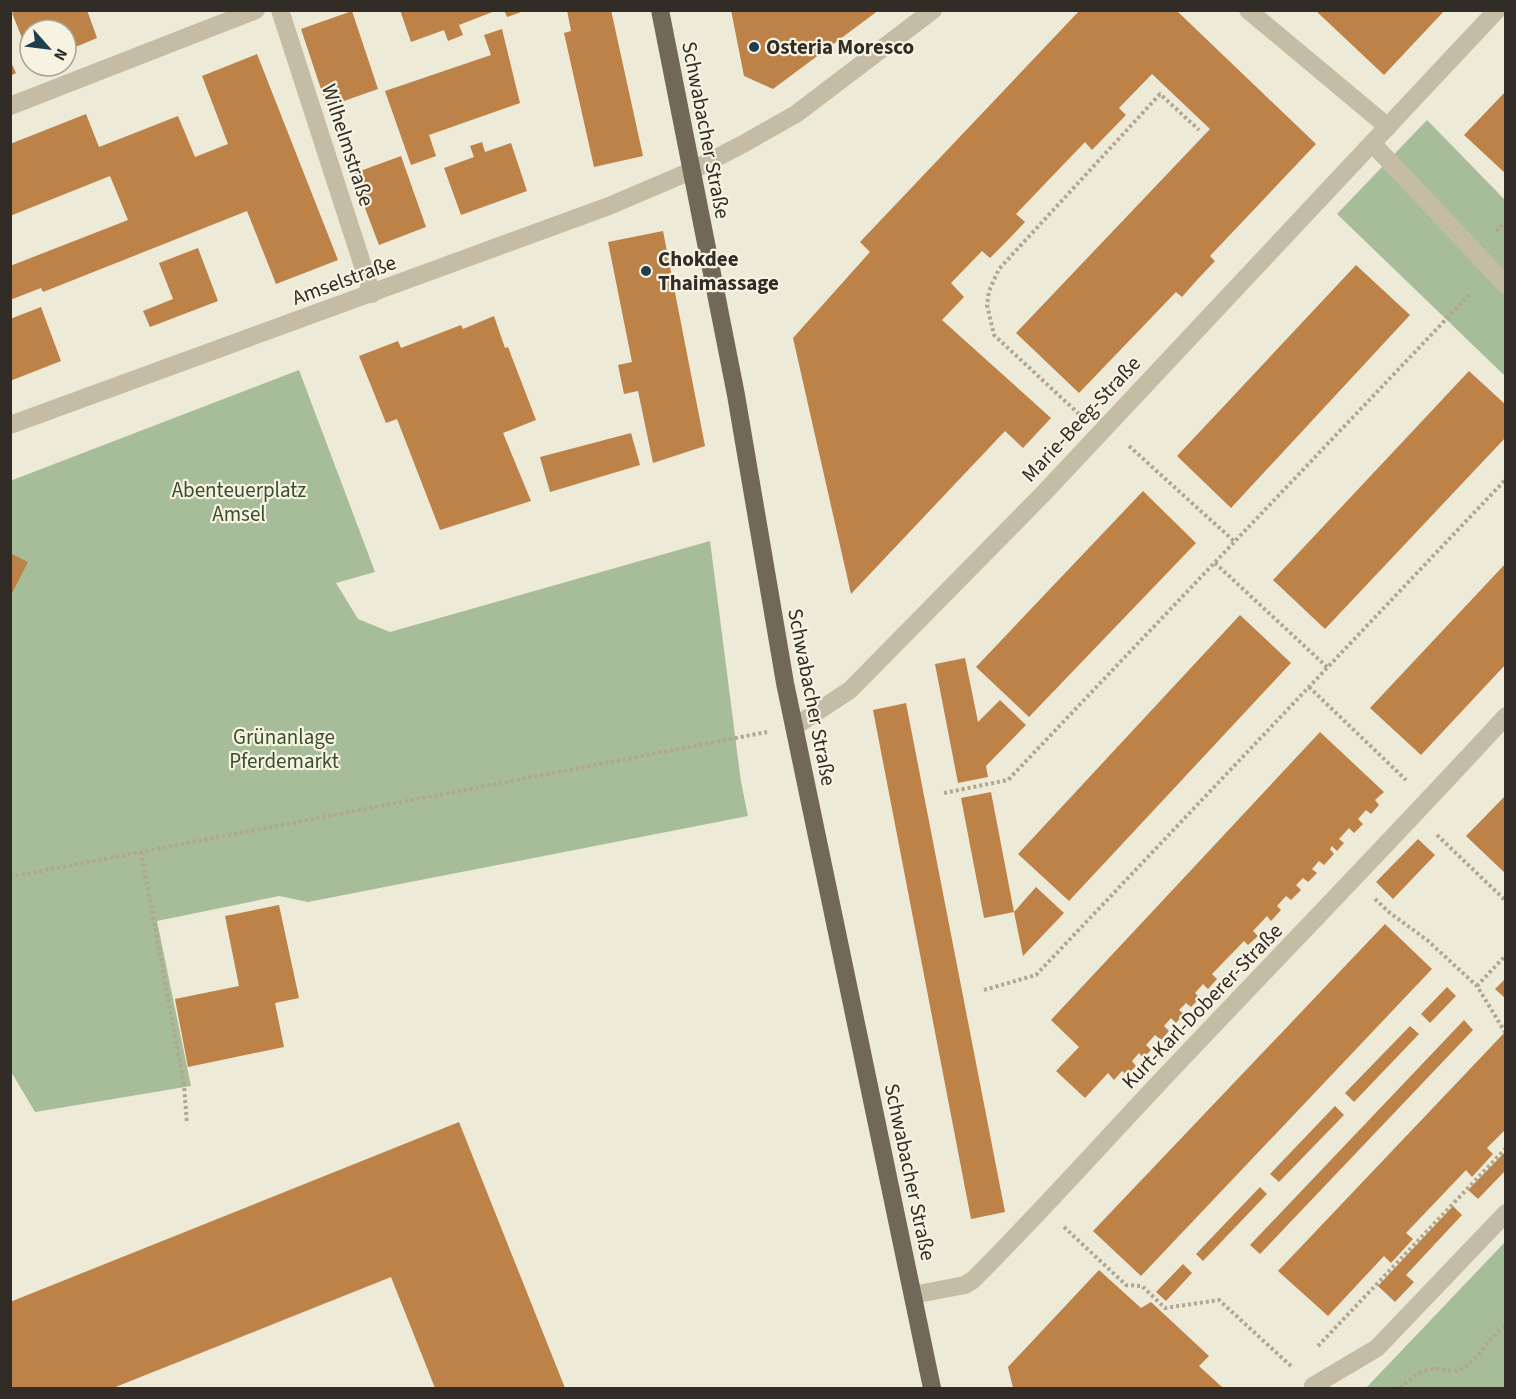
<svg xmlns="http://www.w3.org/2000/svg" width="1516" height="1399" font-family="'Source Sans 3',sans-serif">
<rect width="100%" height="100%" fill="#eeead8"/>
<!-- green -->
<g fill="#a7bc99">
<path d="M 1427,120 L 1505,200 L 1505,376 L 1337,214 Z"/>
<path d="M 299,370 L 375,572 L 336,583 L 358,619 L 390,632 L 710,541 L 741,782 L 748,816 L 308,902 L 279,896 L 157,921 L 191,1086 L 35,1112 L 10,1070 L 10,481 Z"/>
<path d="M 1505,1242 L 1505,1388 L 1366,1388 Z"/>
</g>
<!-- building -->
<g fill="#bc8248">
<path d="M 17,10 L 87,10 L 97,38 L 66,51 L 66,30 L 30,30 L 30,58 L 12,13 Z"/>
<path d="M 400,10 L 495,10 L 495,11 L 459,25 L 463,35 L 448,41 L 444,30 L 411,42 Z"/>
<path d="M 504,10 L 524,10 L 524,11 L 507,17 Z"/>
<path d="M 567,10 L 611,10 L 643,156 L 594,167 L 564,33 L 571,31 Z"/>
<path d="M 731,10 L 879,10 L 773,89 L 744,76 Z"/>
<path d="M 1080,10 L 1176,10 L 1316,144 L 1210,256 L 1215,261 L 1197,280 L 1182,297 L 1176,292 L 1079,393 L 1016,333 L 1210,129 L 1152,74 L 1119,108 L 1126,115 L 1092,150 L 1085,142 L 1016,214 L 1025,222 L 1007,241 L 990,258 L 982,251 L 951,283 L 964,297 L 942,320 L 1051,418 L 1023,448 L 1005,431 L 851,594 L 793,338 L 870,252 L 860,242 Z"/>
<path d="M 1315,10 L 1445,10 L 1384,75 Z"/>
<path d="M 352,11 L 378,89 L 327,107 L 301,29 Z"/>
<path d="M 502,29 L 520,103 L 429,135 L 436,156 L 411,165 L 385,91 L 491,55 L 484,35 Z"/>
<path d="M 257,54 L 338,260 L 276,284 L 247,211 L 43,292 L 41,288 L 10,300 L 10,266 L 128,220 L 110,176 L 10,216 L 10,144 L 86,114 L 99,147 L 178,116 L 195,157 L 228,144 L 202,76 Z"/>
<path d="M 10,60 L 16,73 L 10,76 Z"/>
<path d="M 1506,91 L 1506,174 L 1464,135 Z"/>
<path d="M 482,142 L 485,152 L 511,143 L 527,191 L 461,215 L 444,168 L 474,157 L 470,146 Z"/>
<path d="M 401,156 L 426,227 L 379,245 L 352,174 Z"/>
<path d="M 663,231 L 705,446 L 653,463 L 638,391 L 624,394 L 618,365 L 632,362 L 608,242 Z"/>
<path d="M 198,248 L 218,301 L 150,327 L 143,311 L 173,299 L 159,263 Z"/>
<path d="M 1356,265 L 1410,315 L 1231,508 L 1177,456 Z"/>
<path d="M 41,307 L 61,361 L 10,381 L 10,319 Z"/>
<path d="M 494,316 L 505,348 L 508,347 L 536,420 L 503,433 L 531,501 L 440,530 L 397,419 L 386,423 L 359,356 L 398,341 L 401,348 L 461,325 L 463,329 Z"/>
<path d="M 1469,371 L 1506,405 L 1506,437 L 1325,629 L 1273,580 Z"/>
<path d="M 631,433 L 640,465 L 550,492 L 540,457 Z"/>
<path d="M 1143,491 L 1196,543 L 1029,717 L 976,667 Z"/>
<path d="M 10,553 L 28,562 L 10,597 Z"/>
<path d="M 1506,563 L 1506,664 L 1421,755 L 1370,708 Z"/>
<path d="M 1240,615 L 1291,663 L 1069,901 L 1018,854 Z"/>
<path d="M 965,658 L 978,722 L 1000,700 L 1026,725 L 986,766 L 988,777 L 958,783 L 935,664 Z"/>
<path d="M 906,703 L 1005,1212 L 971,1219 L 873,710 Z"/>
<path d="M 1320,732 L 1384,792 L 1375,800 L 1379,805 L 1371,814 L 1366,810 L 1358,819 L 1363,824 L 1354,833 L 1349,828 L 1339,839 L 1344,843 L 1337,851 L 1332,846 L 1330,849 L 1334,854 L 1324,865 L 1319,861 L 1312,869 L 1317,873 L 1308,882 L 1303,878 L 1296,885 L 1301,890 L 1291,900 L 1286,896 L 1277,906 L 1281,910 L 1271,921 L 1267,916 L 1253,931 L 1258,936 L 1248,945 L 1244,941 L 1212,974 L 1217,979 L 1208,989 L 1203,984 L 1195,993 L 1200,998 L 1191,1007 L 1186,1003 L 1179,1010 L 1184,1014 L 1176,1023 L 1171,1018 L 1164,1026 L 1169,1031 L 1161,1040 L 1155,1035 L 1146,1045 L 1151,1050 L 1143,1058 L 1139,1053 L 1132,1061 L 1136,1066 L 1127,1075 L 1122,1071 L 1114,1080 L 1108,1073 L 1085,1098 L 1056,1071 L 1079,1047 L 1051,1020 Z"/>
<path d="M 991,792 L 1014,912 L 984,918 L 961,798 Z"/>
<path d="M 1506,795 L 1506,874 L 1466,836 Z"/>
<path d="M 1418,839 L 1435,855 L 1393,899 L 1376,882 Z"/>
<path d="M 1036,887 L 1064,913 L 1023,956 L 1014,912 Z"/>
<path d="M 279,905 L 299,998 L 275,1003 L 284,1047 L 188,1067 L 175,999 L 239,986 L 225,916 Z"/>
<path d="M 1385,924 L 1432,969 L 1141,1276 L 1093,1231 Z"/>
<path d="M 1506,978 L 1506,999 L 1495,989 Z"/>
<path d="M 1447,987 L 1456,996 L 1430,1023 L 1421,1014 Z"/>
<path d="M 1464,1020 L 1473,1030 L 1260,1254 L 1250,1245 Z"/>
<path d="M 1410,1026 L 1419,1034 L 1354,1102 L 1345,1093 Z"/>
<path d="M 1506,1031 L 1506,1129 L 1487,1148 L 1493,1154 L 1472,1177 L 1466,1170 L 1406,1233 L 1413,1239 L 1391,1263 L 1384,1256 L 1328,1316 L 1278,1271 Z"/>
<path d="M 1335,1106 L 1344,1115 L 1279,1182 L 1270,1174 Z"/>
<path d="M 459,1122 L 565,1388 L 435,1388 L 391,1277 L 113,1388 L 10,1388 L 10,1302 Z"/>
<path d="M 1506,1151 L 1506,1170 L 1478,1199 L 1468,1190 Z"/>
<path d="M 1260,1187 L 1267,1194 L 1203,1261 L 1196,1254 Z"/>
<path d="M 1453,1206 L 1462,1215 L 1406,1275 L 1414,1282 L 1395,1302 L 1378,1286 Z"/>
<path d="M 1183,1264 L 1192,1273 L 1166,1301 L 1156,1292 Z"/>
<path d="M 1099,1270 L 1141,1308 L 1151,1302 L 1209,1356 L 1199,1366 L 1223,1388 L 1013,1388 L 1008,1367 Z"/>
</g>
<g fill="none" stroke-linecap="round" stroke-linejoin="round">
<!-- path -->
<g stroke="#b1a68f" stroke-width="4" stroke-dasharray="3 3" stroke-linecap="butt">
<path d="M 1496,231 L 1506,221"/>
<path d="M 1079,414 L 994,335 L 987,305 L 989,291 L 999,269 L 1160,94 L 1199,130"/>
<path d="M 1129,446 L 1235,542"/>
<path d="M 1215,563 L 1327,667"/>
<path d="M 1309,687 L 1406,780"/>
<path d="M 944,793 L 1008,780 L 1471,293"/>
<path d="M 1437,835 L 1506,901"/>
<path d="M 141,852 L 184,1085 L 187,1124"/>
<path d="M 10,877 L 767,732"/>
<path d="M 1375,899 L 1390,913 L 1427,940 L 1477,986 L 1505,1032"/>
<path d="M 1477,986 L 1506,955"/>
<path d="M 984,990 L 1036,975 L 1506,479"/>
<path d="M 1064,1227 L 1126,1285 L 1142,1286 L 1165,1308 L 1219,1300 L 1292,1367"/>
<path d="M 1318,1346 L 1506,1148"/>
<path d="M 1400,1388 C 1410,1379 1422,1368 1436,1369 C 1444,1369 1451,1373 1459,1370 C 1479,1361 1488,1337 1506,1325"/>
</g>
<!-- minor -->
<g stroke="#c5bca5" stroke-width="18">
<path d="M 280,10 L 372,294"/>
<path d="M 1248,10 L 1388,127"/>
<path d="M 10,106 L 256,10"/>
<path d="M 1372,143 L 1506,285"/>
<path d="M 10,425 L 609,206 L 691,171 L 743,144 L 796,114 L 933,10"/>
<path d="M 794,727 L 850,690 L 1042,495 L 1497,10"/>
<path d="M 913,1295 L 965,1285 L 973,1280 C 1036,1217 1096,1150 1157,1085 C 1273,962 1391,841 1506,716"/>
<path d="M 1313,1386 L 1377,1348 L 1506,1213"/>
</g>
<!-- major -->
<path stroke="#726858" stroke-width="18" d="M 660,10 L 736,395 L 785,683 L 932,1388"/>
</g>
<!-- markers -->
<g fill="#1f3f4f" stroke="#f7f3e3" stroke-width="2">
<circle cx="754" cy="47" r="6"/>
<circle cx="646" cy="271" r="6"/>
</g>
<g text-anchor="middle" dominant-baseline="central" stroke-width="4.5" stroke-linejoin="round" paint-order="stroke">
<!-- poi labels -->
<g font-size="21" font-weight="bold" fill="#312c26" stroke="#f7f3e3" text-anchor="start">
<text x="766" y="47">Osteria Moresco</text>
<text x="658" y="259">Chokdee<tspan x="658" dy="24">Thaimassage</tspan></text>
</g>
<!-- street labels -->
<g font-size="21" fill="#312c26" stroke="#f7f3e3">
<text transform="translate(706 130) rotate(79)">Schwabacher Straße</text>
<text transform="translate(348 145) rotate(72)">Wilhelmstraße</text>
<text transform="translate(344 280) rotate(-20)">Amselstraße</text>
<text transform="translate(1081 419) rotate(-47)">Marie-Beeg-Straße</text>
<text transform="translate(812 697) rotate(79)">Schwabacher Straße</text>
<text transform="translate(1202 1006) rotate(-46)">Kurt-Karl-Doberer-Straße</text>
<text transform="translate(910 1172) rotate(78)">Schwabacher Straße</text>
</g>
<!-- park labels -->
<g font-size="21" fill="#384e2b" stroke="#f7f3e3">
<text x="239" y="490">Abenteuerplatz<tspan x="239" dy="24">Amsel</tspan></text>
<text x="284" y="737">Grünanlage<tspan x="284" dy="24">Pferdemarkt</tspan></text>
</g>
</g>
<!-- border -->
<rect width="1516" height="1399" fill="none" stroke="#312c26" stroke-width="24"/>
<!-- north arrow -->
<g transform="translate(48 48) rotate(118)"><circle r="28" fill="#f7f3e3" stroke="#a8a397" stroke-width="1.5"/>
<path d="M0-4.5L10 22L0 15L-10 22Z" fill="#1f3f4f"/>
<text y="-9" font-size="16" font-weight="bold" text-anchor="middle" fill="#312c26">N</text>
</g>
</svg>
